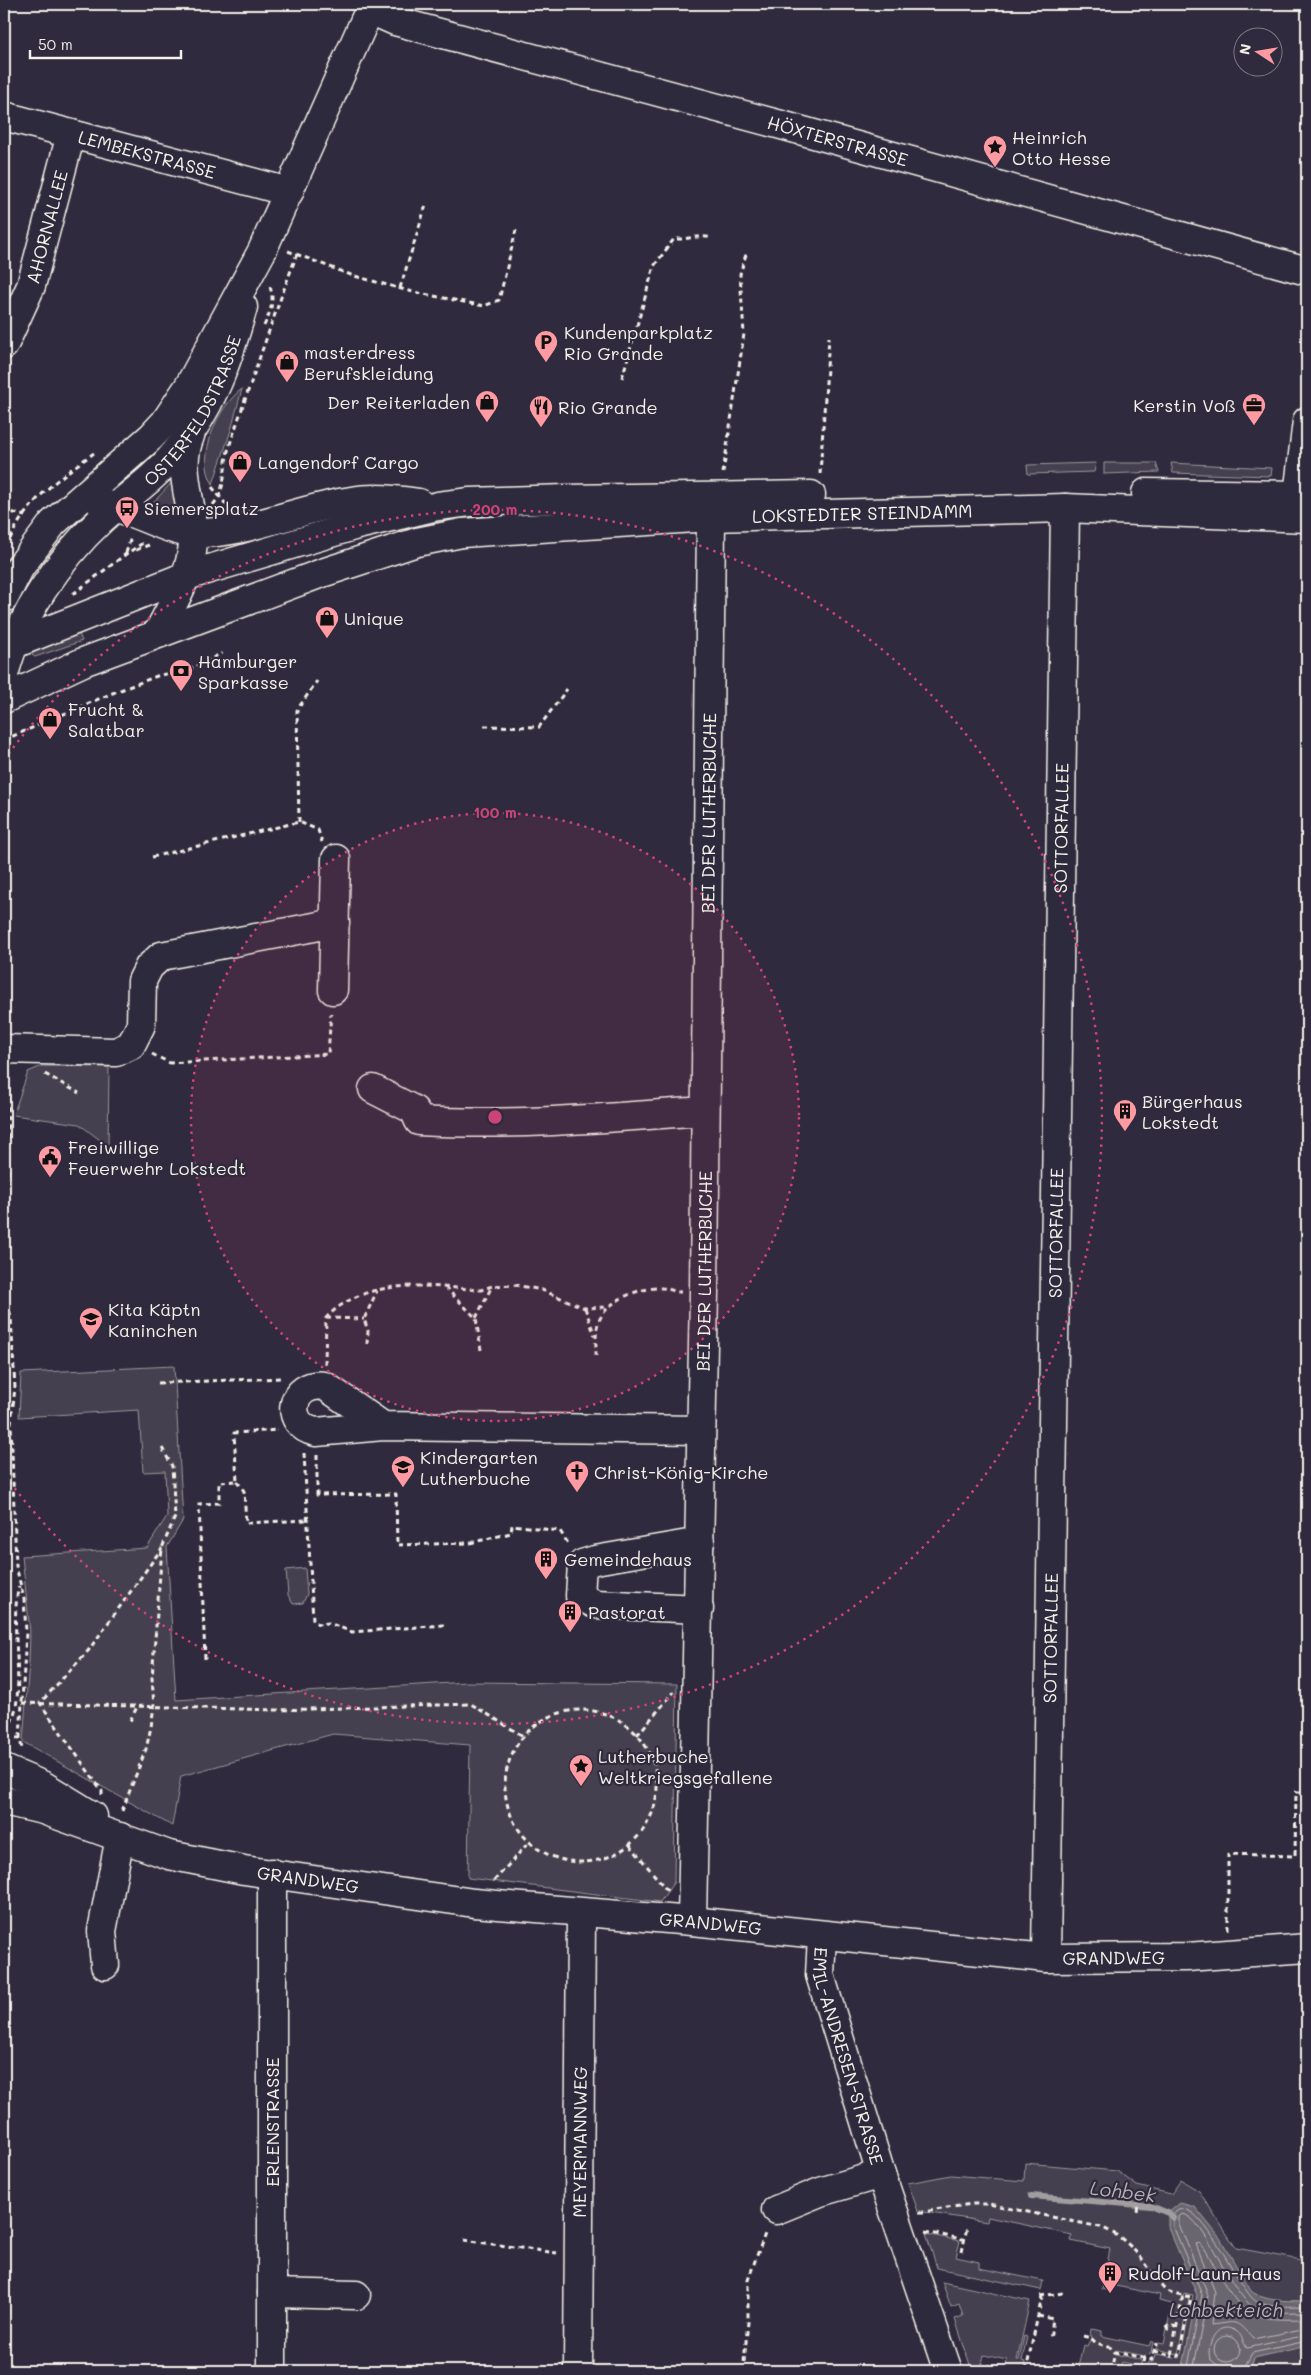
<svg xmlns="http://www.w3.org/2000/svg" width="1311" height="2375" font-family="Mali,sans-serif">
<rect width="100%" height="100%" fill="#2f2a3d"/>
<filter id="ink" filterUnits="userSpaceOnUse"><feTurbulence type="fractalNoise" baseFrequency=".02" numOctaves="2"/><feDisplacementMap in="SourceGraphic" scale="10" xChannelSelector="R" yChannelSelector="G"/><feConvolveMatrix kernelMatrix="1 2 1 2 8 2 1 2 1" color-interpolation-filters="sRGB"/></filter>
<g filter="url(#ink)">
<!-- green -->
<g fill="#454050" stroke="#9c989c">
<path d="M 242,389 L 231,430 L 213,484 C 195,457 218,406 242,389 Z"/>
<path d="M 1096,463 L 1094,472 L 1028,474 L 1027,465 Z"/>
<path d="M 1104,463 L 1156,463 L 1159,472 L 1104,474 Z"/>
<path d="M 1171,463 L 1272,468 L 1271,476 L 1173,473 Z"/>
<path d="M 173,481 L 175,514 L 151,507 L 151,505 Z"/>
<path d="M 79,634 L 82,641 L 35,657 L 32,655 L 33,652 Z"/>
<path d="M 42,1066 L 109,1067 L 108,1146 L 79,1124 L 13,1115 L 28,1072 Z"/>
<path d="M 174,1366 L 183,1520 L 167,1547 L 176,1700 L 467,1682 L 677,1684 L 674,1882 L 660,1902 L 468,1878 L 470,1745 L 333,1734 L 181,1776 L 172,1826 L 23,1742 L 29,1662 L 30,1632 L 22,1556 L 147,1548 L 167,1516 L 165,1471 L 143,1472 L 139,1410 L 19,1417 L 21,1373 Z"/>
<path d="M 305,1568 L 307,1594 L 303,1603 L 293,1604 L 288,1595 L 286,1570 Z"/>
<path d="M 1025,2163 L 1117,2171 L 1137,2186 L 1171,2194 L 1181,2180 L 1199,2191 L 1236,2248 L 1307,2261 L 1307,2371 L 1144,2371 L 1149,2362 L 1154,2362 L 1156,2354 L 1180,2358 L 1193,2295 L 1184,2293 L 1183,2297 L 1189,2298 L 1178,2354 L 1156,2349 L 1158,2342 L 1164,2343 L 1172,2304 L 1159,2301 L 1160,2295 L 1111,2285 L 1110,2291 L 1102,2289 L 1110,2249 L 1071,2241 L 1072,2235 L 988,2217 L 987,2222 L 918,2211 L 908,2183 L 951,2175 L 1024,2181 Z"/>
<path d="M 926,2234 L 960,2241 L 956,2257 L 979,2262 L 979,2268 L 1043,2281 L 1041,2290 L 937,2268 Z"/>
<path d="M 942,2282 L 1030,2301 L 1017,2360 L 1019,2360 L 1024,2336 L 1027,2337 L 1022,2361 L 1025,2362 L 1023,2371 L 1005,2371 L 1007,2360 L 984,2355 L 980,2371 L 972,2371 L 955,2319 L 963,2316 L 959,2304 L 951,2307 Z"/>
<path d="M 1091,2329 L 1102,2331 L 1102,2336 L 1149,2346 L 1151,2341 L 1153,2341 L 1151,2353 L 1145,2356 L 1116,2350 L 1115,2354 L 1142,2360 L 1141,2366 L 1122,2362 L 1119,2371 L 1077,2371 L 1083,2345 L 1087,2346 L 1092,2336 L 1090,2335 Z"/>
</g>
<!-- water -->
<path fill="#6a6670" stroke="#a19ea0" d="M 1180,2203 L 1195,2207 L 1220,2238 L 1251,2291 C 1267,2303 1288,2300 1307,2301 L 1307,2346 L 1254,2358 L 1250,2371 L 1182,2371 L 1197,2295 L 1168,2227 L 1168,2213 Z"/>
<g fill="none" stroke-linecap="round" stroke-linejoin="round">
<!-- shore -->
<g stroke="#bdb9b8" stroke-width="1">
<path d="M 1307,2319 C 1290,2319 1269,2321 1253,2314 C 1232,2306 1216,2267 1205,2249 L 1200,2243 L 1196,2244 L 1215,2292 L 1211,2325 C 1238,2322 1234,2318 1253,2339 L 1307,2328"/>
<circle cx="1227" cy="2349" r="13"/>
<path d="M 1187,2371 L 1202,2295 L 1173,2226 L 1173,2215 C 1196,2183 1239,2293 1257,2302 C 1271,2308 1292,2306 1307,2306"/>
<path d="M 1193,2371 L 1208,2295 L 1179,2224 L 1179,2217 L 1182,2214 C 1205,2216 1230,2295 1254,2307 C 1268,2314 1291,2312 1307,2312"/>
<path d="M 1239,2371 L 1237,2367 L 1221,2368 L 1210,2359 C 1206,2345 1216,2321 1234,2330 C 1244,2335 1242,2342 1247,2348 L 1307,2335"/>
<path d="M 1245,2371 L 1246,2364 L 1252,2353 L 1307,2341"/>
</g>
<!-- stream -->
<path stroke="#a19ea0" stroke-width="6" d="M 1031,2196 L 1151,2206 L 1168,2213 L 1173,2218"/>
<!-- minor casing -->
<g stroke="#f4f1e8" stroke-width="31">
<g id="minor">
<path id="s1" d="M 370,10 L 395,21 L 785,126 L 1307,271"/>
<path id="s2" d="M 4,116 L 289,192"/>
<path id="s3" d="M 4,345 L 31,286 L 71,134"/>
<path d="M 1298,495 L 1307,421"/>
<path d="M 333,990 L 336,859"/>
<path d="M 4,1049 L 116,1052 L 131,1045 L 141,1025 L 142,981 L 149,967 L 161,956 L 335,923"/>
<path d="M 373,1089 L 414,1110 L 419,1121 C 514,1126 610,1118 704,1111"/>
<path d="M 383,1426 L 316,1432 C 282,1425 290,1381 325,1386 L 383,1426 L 701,1430"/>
<path d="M 699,1609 L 595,1604 L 580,1596 L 582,1564 L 595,1560 L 700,1542"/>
<path d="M 4,1769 L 44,1786 L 93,1816"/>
<path id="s4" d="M 4,1801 L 43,1810 L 169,1855 L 244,1870 L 474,1903 L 692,1921 L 1046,1958 L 1187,1957 L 1307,1948"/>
<path d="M 272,1873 L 272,2371"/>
<path id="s5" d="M 692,1921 L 704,1292 L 711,517"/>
<path id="s6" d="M 822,1936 L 820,1975 L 881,2174 L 948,2371"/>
<path id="s7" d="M 1046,1958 L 1065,508"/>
<path d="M 105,1965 L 102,1931 L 120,1837"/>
<path d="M 776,2210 L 820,2192 L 881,2174"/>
<path d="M 272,2293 L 356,2295"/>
<path id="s8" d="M 578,2371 L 581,1913"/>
</g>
</g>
<!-- major casing -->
<g stroke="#f4f1e8" stroke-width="31">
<g id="major">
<path d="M 1146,493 L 1307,495"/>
<path d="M 101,504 C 131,508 166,532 195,533 C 248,534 299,508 351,501 C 374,497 396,500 419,503"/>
<path d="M 4,598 L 20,567 L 53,523 L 151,437 L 165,422 L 189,386 L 262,251 L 372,4"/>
<path d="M 158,633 C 172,605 191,575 193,543 C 196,506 175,473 190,436"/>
<path d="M 4,648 L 186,576 L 354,526 L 438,506 L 470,502 L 566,499 L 811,495"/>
<path id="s9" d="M 4,675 C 18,618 59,559 102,519 C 126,497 154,479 175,453 C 211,410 228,361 243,307"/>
<path id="s10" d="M 4,699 L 83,662 L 322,573 L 417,542 L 462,533 L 711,517 L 1065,508 L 1307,518"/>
</g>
</g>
<!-- path -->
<g stroke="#f4f1e8" stroke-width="3" stroke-dasharray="5 4" stroke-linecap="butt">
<path d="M 288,251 L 351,275 L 409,291 L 484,306 L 499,300 L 516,230"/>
<path d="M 400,288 L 426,205"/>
<path d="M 264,326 C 270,312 275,302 270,287"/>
<path d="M 622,378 L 654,266 L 674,239 C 688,240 699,234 712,238"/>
<path d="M 723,473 L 744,334 L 740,274 L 747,251"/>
<path d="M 820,474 L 829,337"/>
<path d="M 212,487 L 228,507"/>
<path d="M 213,505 C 227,488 223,467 229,447 C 251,382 273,318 297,254"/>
<path d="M 4,510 L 25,516"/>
<path d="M 10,539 C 26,502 62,475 94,453"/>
<path d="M 136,550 L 149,545"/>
<path d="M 126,553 L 131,537"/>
<path d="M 73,594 L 126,554 L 143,543"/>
<path d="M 484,726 L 539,727 L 567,689"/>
<path d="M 4,735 L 12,735"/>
<path d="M 4,740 L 110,694 L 157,676 L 195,667 L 222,653"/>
<path d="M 299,822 L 297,710 L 317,681"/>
<path d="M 152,857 L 299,822 L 318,830 L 322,842"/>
<path d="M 152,1054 L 170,1063 L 328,1054 L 331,1013"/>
<path d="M 45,1074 L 79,1093"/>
<path d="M 4,1219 L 8,1181 L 8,1072"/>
<path d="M 4,1276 L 4,1290 L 11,1317 L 15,1388 L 11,1423 L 16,1566 L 24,1599 L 26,1632 L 20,1738"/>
<path d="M 445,1287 L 476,1318 L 481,1350"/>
<path d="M 585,1308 L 595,1336"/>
<path d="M 326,1318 L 364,1319"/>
<path d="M 476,1318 L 492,1286"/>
<path d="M 367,1344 L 368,1331 L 364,1319 L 377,1291"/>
<path d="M 596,1356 C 596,1345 595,1332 599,1321 C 607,1300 640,1287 662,1288 C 668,1288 674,1292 681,1292"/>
<path d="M 325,1364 L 326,1318 C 366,1276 429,1286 481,1290 L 492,1286 L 515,1285 L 542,1290 L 585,1308 L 608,1307"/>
<path d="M 158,1383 L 282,1378"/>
<path d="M 304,1453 L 313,1620 L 318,1624 L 329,1623 L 352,1632 L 444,1625"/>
<path d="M 317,1455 L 317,1495 L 396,1494 L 397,1545 L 470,1543 L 511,1533 L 512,1525 L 560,1531 L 569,1545"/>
<path d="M 237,1481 L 244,1491 L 246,1523 L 306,1520"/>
<path d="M 205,1659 L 199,1504 L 219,1503 L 219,1482 L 237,1481 L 234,1433 L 278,1430"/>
<path d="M 22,1703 L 278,1710 L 471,1704 L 523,1736"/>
<circle cx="581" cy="1786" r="76"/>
<path d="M 130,1721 L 138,1705"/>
<path d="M 637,1735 L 674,1692"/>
<path d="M 16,1738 L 20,1738 L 22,1749"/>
<path d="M 4,1739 C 8,1729 14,1717 16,1707 C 22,1667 10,1624 19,1586"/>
<path d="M 102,1795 L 102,1791 L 40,1703 L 88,1651 L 162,1548"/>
<path d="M 122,1811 L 146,1749 L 151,1727 L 154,1706 L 152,1678 L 162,1548 L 175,1517 L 172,1466 L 161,1446"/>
<path d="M 630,1845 L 669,1893"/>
<path d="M 494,1881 L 529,1842"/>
<path d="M 1228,1930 L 1228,1854 L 1295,1856 L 1296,1792 L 1307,1792"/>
<path d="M 1137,2211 L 1139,2197"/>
<path d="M 919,2212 L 924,2212 L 971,2204 L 989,2204 L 1100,2227 C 1130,2238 1145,2263 1163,2288 L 1169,2292 L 1191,2297 L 1179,2356 L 1171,2355"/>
<path d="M 925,2232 L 968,2240"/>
<path d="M 464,2240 L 557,2253"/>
<path d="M 962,2252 L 967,2227"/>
<path d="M 1040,2296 L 1063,2293"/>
<path d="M 1038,2316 L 1053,2319 L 1050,2339"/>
<path d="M 1167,2325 L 1169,2329 L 1173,2326 L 1176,2327"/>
<path d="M 1083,2336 L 1091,2338 L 1096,2343 L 1109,2346 L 1115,2352 L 1145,2358"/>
<path d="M 1154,2351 L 1171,2355 L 1183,2295"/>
<path d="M 744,2362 L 748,2322 L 748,2280 L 766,2231"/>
<path d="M 983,2371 L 984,2365 L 1004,2369"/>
<path d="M 1026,2371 L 1042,2297"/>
<path d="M 1034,2371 L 1035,2366 L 1038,2366"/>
<path d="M 1111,2371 L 1115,2352"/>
<path d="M 1142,2371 L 1145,2358 L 1152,2360 L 1156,2342"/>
</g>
<!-- minor -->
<use href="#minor" stroke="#2f2a3d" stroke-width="28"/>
<!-- major -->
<use href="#major" stroke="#2f2a3d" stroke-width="28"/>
</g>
</g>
<!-- distance rings -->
<circle cx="495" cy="1117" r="304" fill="#cc4377" fill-opacity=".12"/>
<g fill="none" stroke="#cc4377" stroke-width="2.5" stroke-dasharray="2.5 5">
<circle cx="495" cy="1117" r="304"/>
<path d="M4 760A607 607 0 1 1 4 1474"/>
</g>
<!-- icons -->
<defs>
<g id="sight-pin" transform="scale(1.25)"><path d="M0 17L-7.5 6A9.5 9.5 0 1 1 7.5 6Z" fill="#ff9aa2" stroke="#2f2a3d"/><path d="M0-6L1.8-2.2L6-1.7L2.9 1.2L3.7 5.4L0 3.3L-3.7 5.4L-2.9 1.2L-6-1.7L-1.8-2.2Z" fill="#111"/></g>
<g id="parking-pin" transform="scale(1.25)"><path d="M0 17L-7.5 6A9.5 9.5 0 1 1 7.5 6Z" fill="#ff9aa2" stroke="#2f2a3d"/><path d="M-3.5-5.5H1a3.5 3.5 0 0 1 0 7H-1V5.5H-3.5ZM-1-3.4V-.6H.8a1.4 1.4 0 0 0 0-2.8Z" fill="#111"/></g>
<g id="shop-pin" transform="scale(1.25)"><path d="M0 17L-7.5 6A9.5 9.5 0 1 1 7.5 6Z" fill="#ff9aa2" stroke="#2f2a3d"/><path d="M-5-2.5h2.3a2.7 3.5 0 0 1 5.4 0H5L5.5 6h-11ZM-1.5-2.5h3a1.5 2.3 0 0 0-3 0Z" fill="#111"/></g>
<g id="office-pin" transform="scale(1.25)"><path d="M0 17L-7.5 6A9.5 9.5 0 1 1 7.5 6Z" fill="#ff9aa2" stroke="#2f2a3d"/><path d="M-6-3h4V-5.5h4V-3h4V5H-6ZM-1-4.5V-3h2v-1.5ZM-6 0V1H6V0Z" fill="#111"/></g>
<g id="restaurant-pin" transform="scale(1.25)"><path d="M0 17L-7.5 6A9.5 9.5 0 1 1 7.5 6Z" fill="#ff9aa2" stroke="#2f2a3d"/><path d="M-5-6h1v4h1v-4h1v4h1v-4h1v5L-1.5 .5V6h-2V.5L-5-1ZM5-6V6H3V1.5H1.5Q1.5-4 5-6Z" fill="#111"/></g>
<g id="bus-pin" transform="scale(1.25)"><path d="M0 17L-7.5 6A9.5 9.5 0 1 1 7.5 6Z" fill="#ff9aa2" stroke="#2f2a3d"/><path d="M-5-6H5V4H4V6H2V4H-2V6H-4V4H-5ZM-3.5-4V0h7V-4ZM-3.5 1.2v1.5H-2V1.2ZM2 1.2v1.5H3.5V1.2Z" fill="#111"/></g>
<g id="bank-pin" transform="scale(1.25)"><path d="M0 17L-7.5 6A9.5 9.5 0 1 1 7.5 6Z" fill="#ff9aa2" stroke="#2f2a3d"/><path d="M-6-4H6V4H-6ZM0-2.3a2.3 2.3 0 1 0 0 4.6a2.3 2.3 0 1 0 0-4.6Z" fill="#111"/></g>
<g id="building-pin" transform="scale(1.25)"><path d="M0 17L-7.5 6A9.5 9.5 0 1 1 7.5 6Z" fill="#ff9aa2" stroke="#2f2a3d"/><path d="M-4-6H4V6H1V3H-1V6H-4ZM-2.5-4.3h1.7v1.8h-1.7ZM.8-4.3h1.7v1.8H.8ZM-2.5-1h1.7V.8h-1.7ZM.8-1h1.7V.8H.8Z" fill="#111"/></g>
<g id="civic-pin" transform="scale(1.25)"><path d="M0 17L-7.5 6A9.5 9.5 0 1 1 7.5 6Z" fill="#ff9aa2" stroke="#2f2a3d"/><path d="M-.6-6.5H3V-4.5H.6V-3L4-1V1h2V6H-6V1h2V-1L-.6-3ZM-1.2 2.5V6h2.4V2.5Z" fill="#111"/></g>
<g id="school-pin" transform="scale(1.25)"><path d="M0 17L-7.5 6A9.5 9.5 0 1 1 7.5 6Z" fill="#ff9aa2" stroke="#2f2a3d"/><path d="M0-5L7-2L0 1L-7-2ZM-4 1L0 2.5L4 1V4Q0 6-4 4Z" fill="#111"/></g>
<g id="church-pin" transform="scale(1.25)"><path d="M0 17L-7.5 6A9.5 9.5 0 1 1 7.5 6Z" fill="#ff9aa2" stroke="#2f2a3d"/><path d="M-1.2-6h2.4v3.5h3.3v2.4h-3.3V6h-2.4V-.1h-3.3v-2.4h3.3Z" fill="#111"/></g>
</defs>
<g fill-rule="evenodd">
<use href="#sight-pin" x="995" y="147"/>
<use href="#parking-pin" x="546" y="342"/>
<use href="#shop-pin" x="287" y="362"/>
<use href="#shop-pin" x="487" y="402"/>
<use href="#office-pin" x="1254" y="405"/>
<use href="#restaurant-pin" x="541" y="407"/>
<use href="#shop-pin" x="240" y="462"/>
<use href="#bus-pin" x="127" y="508"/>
<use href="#shop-pin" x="327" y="618"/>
<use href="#bank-pin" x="181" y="671"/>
<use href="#shop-pin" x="50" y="719"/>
<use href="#building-pin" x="1125" y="1111"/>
<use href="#civic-pin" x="50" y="1157"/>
<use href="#school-pin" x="91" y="1319"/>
<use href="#school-pin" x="403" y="1467"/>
<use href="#church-pin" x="577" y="1472"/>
<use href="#building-pin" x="546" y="1559"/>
<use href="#building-pin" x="570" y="1612"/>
<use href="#sight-pin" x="581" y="1766"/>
<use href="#building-pin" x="1110" y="2273"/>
</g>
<g text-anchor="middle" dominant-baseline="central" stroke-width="4.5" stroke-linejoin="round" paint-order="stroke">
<!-- poi labels -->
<g font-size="18" fill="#f4f1e8" stroke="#2f2a3d" text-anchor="start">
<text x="1012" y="137">Heinrich<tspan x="1012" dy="21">Otto Hesse</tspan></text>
<text x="564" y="332">Kundenparkplatz<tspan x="564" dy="21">Rio Grande</tspan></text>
<text x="304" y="352">masterdress<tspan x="304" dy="21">Berufskleidung</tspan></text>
<text x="470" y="402" text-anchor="end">Der Reiterladen</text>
<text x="1236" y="405" text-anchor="end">Kerstin Voß</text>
<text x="558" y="407">Rio Grande</text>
<text x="258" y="462">Langendorf Cargo</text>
<text x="144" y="508">Siemersplatz</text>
<text x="344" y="618">Unique</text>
<text x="198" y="661">Hamburger<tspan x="198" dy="21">Sparkasse</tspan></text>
<text x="68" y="709">Frucht &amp;<tspan x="68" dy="21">Salatbar</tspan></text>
<text x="1142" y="1101">Bürgerhaus<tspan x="1142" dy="21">Lokstedt</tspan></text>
<text x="68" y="1147">Freiwillige<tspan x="68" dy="21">Feuerwehr Lokstedt</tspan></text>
<text x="108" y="1309">Kita Käptn<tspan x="108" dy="21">Kaninchen</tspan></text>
<text x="420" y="1457">Kindergarten<tspan x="420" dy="21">Lutherbuche</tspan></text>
<text x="594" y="1472">Christ-König-Kirche</text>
<text x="564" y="1559">Gemeindehaus</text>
<text x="588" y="1612">Pastorat</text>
<text x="598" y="1756">Lutherbuche<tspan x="598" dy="21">Weltkriegsgefallene</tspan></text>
<text x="1128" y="2273">Rudolf-Laun-Haus</text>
</g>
<!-- street labels -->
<g font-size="18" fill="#f4f1e8" stroke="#2f2a3d">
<text stroke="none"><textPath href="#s1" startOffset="486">HÖXTERSTRASSE</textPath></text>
<text stroke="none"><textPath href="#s2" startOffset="148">LEMBEKSTRASSE</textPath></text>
<text stroke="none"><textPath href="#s3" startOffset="126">AHORNALLEE</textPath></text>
<text stroke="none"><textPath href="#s9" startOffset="331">OSTERFELDSTRASSE</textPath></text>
<text stroke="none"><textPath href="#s10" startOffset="889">LOKSTEDTER STEINDAMM</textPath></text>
<text stroke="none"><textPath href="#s5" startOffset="1108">BEI DER LUTHERBUCHE</textPath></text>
<text stroke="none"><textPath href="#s7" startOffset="1130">SOTTORFALLEE</textPath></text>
<text stroke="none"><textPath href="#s7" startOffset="725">SOTTORFALLEE</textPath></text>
<text stroke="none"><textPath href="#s5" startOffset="650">BEI DER LUTHERBUCHE</textPath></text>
<text stroke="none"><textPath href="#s7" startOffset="320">SOTTORFALLEE</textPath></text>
<text stroke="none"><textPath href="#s4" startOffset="315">GRANDWEG</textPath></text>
<text stroke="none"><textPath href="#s4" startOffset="720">GRANDWEG</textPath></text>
<text stroke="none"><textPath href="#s4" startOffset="1125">GRANDWEG</textPath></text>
<text stroke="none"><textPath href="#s6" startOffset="124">EMIL-ANDRESEN-STRASSE</textPath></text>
<text transform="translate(272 2122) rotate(-90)">ERLENSTRASSE</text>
<text stroke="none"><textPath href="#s8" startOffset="229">MEYERMANNWEG</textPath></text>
</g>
<!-- water labels -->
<g font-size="19" font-style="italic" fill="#b6b2b2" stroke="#2f2a3d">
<text transform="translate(1123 2191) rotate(7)">Lohbek</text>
<text x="1226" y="2309">Lohbekteich</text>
</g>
</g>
<circle cx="495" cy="1117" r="8" fill="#cc4377" stroke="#2f2a3d" stroke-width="2.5"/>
<g font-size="15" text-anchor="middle" font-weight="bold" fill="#cc4377" stroke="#2f2a3d" stroke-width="4.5" stroke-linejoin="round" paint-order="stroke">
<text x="495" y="515">200 m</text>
<text x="495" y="818">100 m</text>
</g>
<!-- margin -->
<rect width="1311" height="2375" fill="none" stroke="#2f2a3d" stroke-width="20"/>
<rect x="10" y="10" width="1291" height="2355" fill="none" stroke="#f4f1e8" stroke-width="2" filter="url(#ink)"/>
<!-- north arrow -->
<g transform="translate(1258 52) rotate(282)"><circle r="24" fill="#2f2a3d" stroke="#7e7a81"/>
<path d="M0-4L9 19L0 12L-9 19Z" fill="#ff9aa2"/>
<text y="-8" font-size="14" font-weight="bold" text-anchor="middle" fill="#f4f1e8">N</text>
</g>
<!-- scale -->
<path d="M30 50v8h151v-8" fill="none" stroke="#f4f1e8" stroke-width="2.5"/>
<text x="38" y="50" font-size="15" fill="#f4f1e8" stroke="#2f2a3d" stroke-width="4" paint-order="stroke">50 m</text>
</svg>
